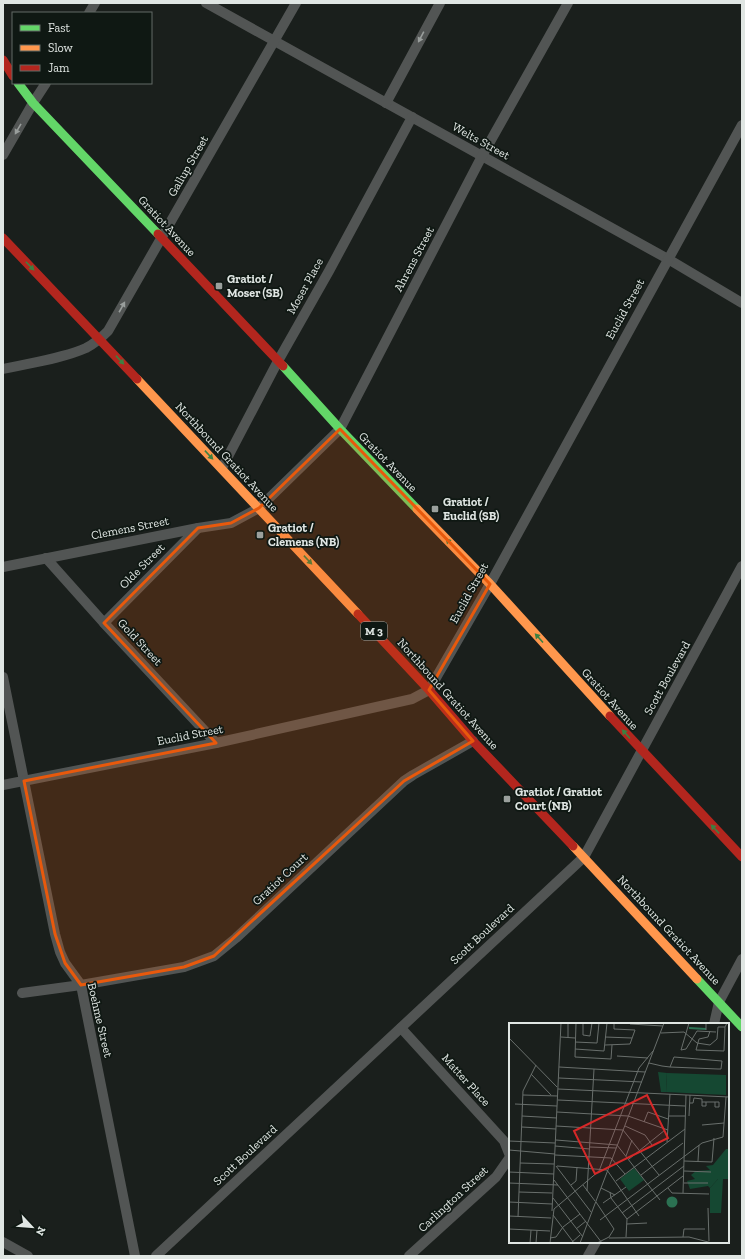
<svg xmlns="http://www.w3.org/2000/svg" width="745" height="1259" font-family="'Zilla Slab',serif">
<rect width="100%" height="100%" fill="#1a1f1c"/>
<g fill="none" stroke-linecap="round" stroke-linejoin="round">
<!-- street -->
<g stroke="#525554" stroke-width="10">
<path d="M 206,3 L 668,259 L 742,303"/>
<path d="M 89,13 L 95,3"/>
<path d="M 386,103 L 440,3"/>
<path d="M 3,155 L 33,103 L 46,83"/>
<path d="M 3,369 C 29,363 61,359 86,348 C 94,344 101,338 108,331 L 296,3"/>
<path d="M 222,468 L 278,361 L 329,271 L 412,117"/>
<path d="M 46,558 L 104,623 L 216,743"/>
<path d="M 3,567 L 198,528 L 231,523 L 259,508 L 340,429 L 482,156 L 568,3"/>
<path d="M 104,623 L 198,528"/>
<path d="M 3,677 L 55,934 L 60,952 L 65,963 L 81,985 L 135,1256"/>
<path d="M 3,785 L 216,743 L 412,699 L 429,690 L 490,584 L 742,125"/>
<path d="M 22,993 L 81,985 L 184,967 L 214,956 L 236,938 L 404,781 L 413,775 L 473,741"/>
<path d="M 714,1024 L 719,1002 L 742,959"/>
<path d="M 401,1028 L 504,1141 L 510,1156"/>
<path d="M 3,1242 L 28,1256"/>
<path d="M 156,1256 L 584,857 L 742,566"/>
<path d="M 409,1256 L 496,1177 L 510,1157"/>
<path d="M 588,1256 L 596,1242"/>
</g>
<!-- fast -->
<g stroke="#63d668" stroke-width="9">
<path d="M 18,83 L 33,103 L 158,234"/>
<path d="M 283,366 L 340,429 L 417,509"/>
<path d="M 697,979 L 742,1027"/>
</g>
<!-- slow -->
<g stroke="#ff974d" stroke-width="9">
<path d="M 137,379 L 358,614"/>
<path d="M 417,509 L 490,584 L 610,716"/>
<path d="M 573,846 L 697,979"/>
</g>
<!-- jam -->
<g stroke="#b3261e" stroke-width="9">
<path d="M 3,60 L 13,76"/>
<path d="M 158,234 L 283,366"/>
<path d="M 3,238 L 137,379"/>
<path d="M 358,614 L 429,690 L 473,741 L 573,846"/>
<path d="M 610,716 L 742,857"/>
</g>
</g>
<!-- one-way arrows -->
<defs><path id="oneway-solid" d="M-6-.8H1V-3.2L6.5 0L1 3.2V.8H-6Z"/></defs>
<g fill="#999e9c">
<use href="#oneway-solid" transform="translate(421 37) rotate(118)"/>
<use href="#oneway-solid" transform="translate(18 129) rotate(120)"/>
<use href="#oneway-solid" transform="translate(122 307) rotate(-61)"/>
</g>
<g fill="#3d8042">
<use href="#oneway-solid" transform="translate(30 266) rotate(46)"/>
<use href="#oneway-solid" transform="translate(120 360) rotate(47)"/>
<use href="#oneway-solid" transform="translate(209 455) rotate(47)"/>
<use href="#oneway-solid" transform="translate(450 543) rotate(-134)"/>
<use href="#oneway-solid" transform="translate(308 560) rotate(47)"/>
<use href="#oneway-solid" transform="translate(539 638) rotate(-132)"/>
<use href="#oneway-solid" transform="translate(626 734) rotate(-132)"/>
<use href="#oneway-solid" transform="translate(715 829) rotate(-133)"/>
</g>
<!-- marked area -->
<path fill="#e8590c" fill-opacity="0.2" stroke="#e8590c" stroke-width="3" stroke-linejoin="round" d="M 340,429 L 490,584 L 429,690 L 473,741 L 404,781 L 214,956 L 184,967 L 81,985 L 65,963 L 55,934 L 24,781 L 216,743 L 104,623 L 198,528 L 231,523 L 259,508 Z"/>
<!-- markers -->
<g fill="#9ba09d" stroke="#0f1813" stroke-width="1.5">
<rect x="215" y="282" width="8" height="8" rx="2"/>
<rect x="431" y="505" width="8" height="8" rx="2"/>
<rect x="256" y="531" width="8" height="8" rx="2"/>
<rect x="503" y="795" width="8" height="8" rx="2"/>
</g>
<g text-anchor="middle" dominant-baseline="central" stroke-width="3.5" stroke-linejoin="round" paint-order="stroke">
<!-- shield labels -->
<rect fill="#0f1813" stroke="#a1a8a5" stroke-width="1" x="361" y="622" width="26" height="18" rx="3"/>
<g font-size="11" font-weight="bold" fill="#e0e6e3">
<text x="374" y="631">M 3</text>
</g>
<!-- street labels -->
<g font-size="12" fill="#e0e6e3" stroke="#0f1813">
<text transform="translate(481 141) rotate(29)">Welts Street</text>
<text transform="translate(188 166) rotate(-60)">Gallup Street</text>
<text transform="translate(167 226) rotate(47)">Gratiot Avenue</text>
<text transform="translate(414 259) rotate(-62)">Ahrens Street</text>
<text transform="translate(305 286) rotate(-61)">Moser Place</text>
<text transform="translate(625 309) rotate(-61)">Euclid Street</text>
<text transform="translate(227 457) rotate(47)">Northbound Gratiot Avenue</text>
<text transform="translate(388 462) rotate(46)">Gratiot Avenue</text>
<text transform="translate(130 528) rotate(-11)">Clemens Street</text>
<text transform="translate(142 566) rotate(-45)">Olde Street</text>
<text transform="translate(469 593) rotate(-61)">Euclid Street</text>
<text transform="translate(140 642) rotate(47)">Gold Street</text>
<text transform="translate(667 678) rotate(-61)">Scott Boulevard</text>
<text transform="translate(448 694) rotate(48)">Northbound Gratiot Avenue</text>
<text transform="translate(610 699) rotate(48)">Gratiot Avenue</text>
<text transform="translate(190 735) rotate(-11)">Euclid Street</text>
<text transform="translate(280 879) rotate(-43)">Gratiot Court</text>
<text transform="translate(669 930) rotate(47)">Northbound Gratiot Avenue</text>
<text transform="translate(482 934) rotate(-43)">Scott Boulevard</text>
<text transform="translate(100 1020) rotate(77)">Boehme Street</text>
<text transform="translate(466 1080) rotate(48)">Matter Place</text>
<text transform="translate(245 1155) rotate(-43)">Scott Boulevard</text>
<text transform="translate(453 1199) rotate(-43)">Carlington Street</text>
</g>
<!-- poi labels -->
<g font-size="12" font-weight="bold" fill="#e0e6e3" stroke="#0f1813" text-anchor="start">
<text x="227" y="279">Gratiot /<tspan x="227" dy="14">Moser (SB)</tspan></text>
<text x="443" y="502">Gratiot /<tspan x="443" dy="14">Euclid (SB)</tspan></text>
<text x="268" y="528">Gratiot /<tspan x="268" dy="14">Clemens (NB)</tspan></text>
<text x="515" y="792">Gratiot / Gratiot<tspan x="515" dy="14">Court (NB)</tspan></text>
</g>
</g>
<!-- overview -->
<g transform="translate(509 1023)">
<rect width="220" height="220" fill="#1a1f1c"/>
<path d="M 209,156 L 214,156 L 212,190 L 201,190 L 201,165 Z" fill="#154832"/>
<path d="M 149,49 L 158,50 L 157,69 L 152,69 ZM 217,126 L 220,126 L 220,156 L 209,156 L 201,165 L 199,163 L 181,166 L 178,158 L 186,156 L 182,152 L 187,148 L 201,147 L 197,143 L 204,142 Z" fill="#154832"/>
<path d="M 158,50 L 217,52 L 217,72 L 157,69 ZM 125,145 L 135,157 L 120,168 L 111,156 Z" fill="#154832"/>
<path d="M157.5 179a5.5 5.5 0 1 1 11 0a5.5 5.5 0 1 1-11 0Z" fill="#2b7152"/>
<path fill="none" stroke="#2b7152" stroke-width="2" d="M 180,5 L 197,6"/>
<path fill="none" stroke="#696f6c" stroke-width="1" d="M 67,0 L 66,34 L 102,36 L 103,22M 74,0 L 74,12 L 81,13 L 83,0M 180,0 L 172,27 L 177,26 L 188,8 L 207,9M 186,0 L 197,0 L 197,7M 121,1 L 154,3M 201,8 L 199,14 L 190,16 L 187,27 L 215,28 L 216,4M 152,10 L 175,9 L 188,20 L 201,22 L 208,16 L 209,4 L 216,4 L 218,0M 52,14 L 66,15M 96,14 L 123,15M 0,15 L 48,64M 59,15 L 59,0M 66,19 L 88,20 L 90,0M 96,22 L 121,21 L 126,7 L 105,6 L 105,0M 66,26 L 95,28 L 98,0M 108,33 L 139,35M 140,40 L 153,43 L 161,44 L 209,46 L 212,46 L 213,38 L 165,34 L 161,44M 50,44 L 136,49M 22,51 L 42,72M 50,55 L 133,59M 49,66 L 220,74M 14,72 L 49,73M 49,77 L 176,83M 193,79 L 210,79 L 210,84 L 206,84 L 206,79M 181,80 L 184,80 L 185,75 L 193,76 L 193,83 L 197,83 L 197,79M 6,81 L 48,83M 48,89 L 119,93 L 159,107M 13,93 L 48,95M 160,93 L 176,93M 180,93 L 181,72M 135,99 L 139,89 L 159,96M 193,102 L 215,100M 47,103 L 114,107 L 150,152M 116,103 L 136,112 L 143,122M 13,104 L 47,106M 47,117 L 108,122 L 151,177M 0,118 L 46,120M 158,119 L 161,71M 46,123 L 81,126M 81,124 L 107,125M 0,127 L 46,131M 46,132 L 102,135 L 116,151M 117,133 L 123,117M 120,136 L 156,107M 175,138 L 203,139 L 205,115M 189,138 L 190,122M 11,140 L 45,141M 47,143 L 82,189M 48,143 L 98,147 L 130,193M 175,148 L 202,149M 0,149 L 45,151M 132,152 L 174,120M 45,157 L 93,220M 107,158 L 176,106M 0,160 L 49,162M 175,160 L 199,160M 62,162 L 67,158 L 68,144M 74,162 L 86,178M 92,165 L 106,172M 159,165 L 163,170 L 200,171M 78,168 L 85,46M 10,169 L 43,170M 101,169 L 102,175 L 118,196 L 117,214M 174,170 L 177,72M 44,175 L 74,214M 0,179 L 43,181M 87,179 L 105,206 L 100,214 L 88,220M 94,180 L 117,164M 199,185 L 200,218M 43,188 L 52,0M 113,190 L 175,143M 44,192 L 65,220M 0,193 L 42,195M 9,194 L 14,68 L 27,42M 118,196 L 174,153M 91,197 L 193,120 L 214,114 L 217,74M 118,201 L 138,200M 0,206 L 41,208M 67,206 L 77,198M 174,214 L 175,206 L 196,206M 41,215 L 47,214 L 54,204 L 71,191M 100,215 L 180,214 L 203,220M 21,220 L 22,207M 27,220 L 28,207M 41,220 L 45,186 L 90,148 L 130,45 L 144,28M 62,220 L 71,212M 71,220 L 155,0"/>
<path fill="#d62828" fill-opacity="0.15" stroke="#d62828" stroke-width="2" d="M 138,72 L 159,115 L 86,151 L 65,108 Z"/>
<rect width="220" height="220" fill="none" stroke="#e0e6e3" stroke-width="2"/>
</g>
<!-- border -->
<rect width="745" height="1259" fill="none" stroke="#e0e6e3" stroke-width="8"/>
<!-- legend -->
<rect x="12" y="12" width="140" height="72" fill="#0f1813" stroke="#636a66"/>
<rect x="20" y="25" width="20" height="6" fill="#63d668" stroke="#636a66"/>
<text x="48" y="32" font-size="12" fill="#e0e6e3">Fast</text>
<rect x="20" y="45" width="20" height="6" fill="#ff974d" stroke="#636a66"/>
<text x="48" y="52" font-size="12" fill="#e0e6e3">Slow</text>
<rect x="20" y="65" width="20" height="6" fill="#b3261e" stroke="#636a66"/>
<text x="48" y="72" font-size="12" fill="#e0e6e3">Jam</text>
<!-- north arrow -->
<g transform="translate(32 1227) rotate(116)" stroke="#0f1813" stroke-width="3" paint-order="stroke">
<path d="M0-3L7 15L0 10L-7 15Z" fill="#e0e6e3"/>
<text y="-6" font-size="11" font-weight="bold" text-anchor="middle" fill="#e0e6e3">N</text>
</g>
</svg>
